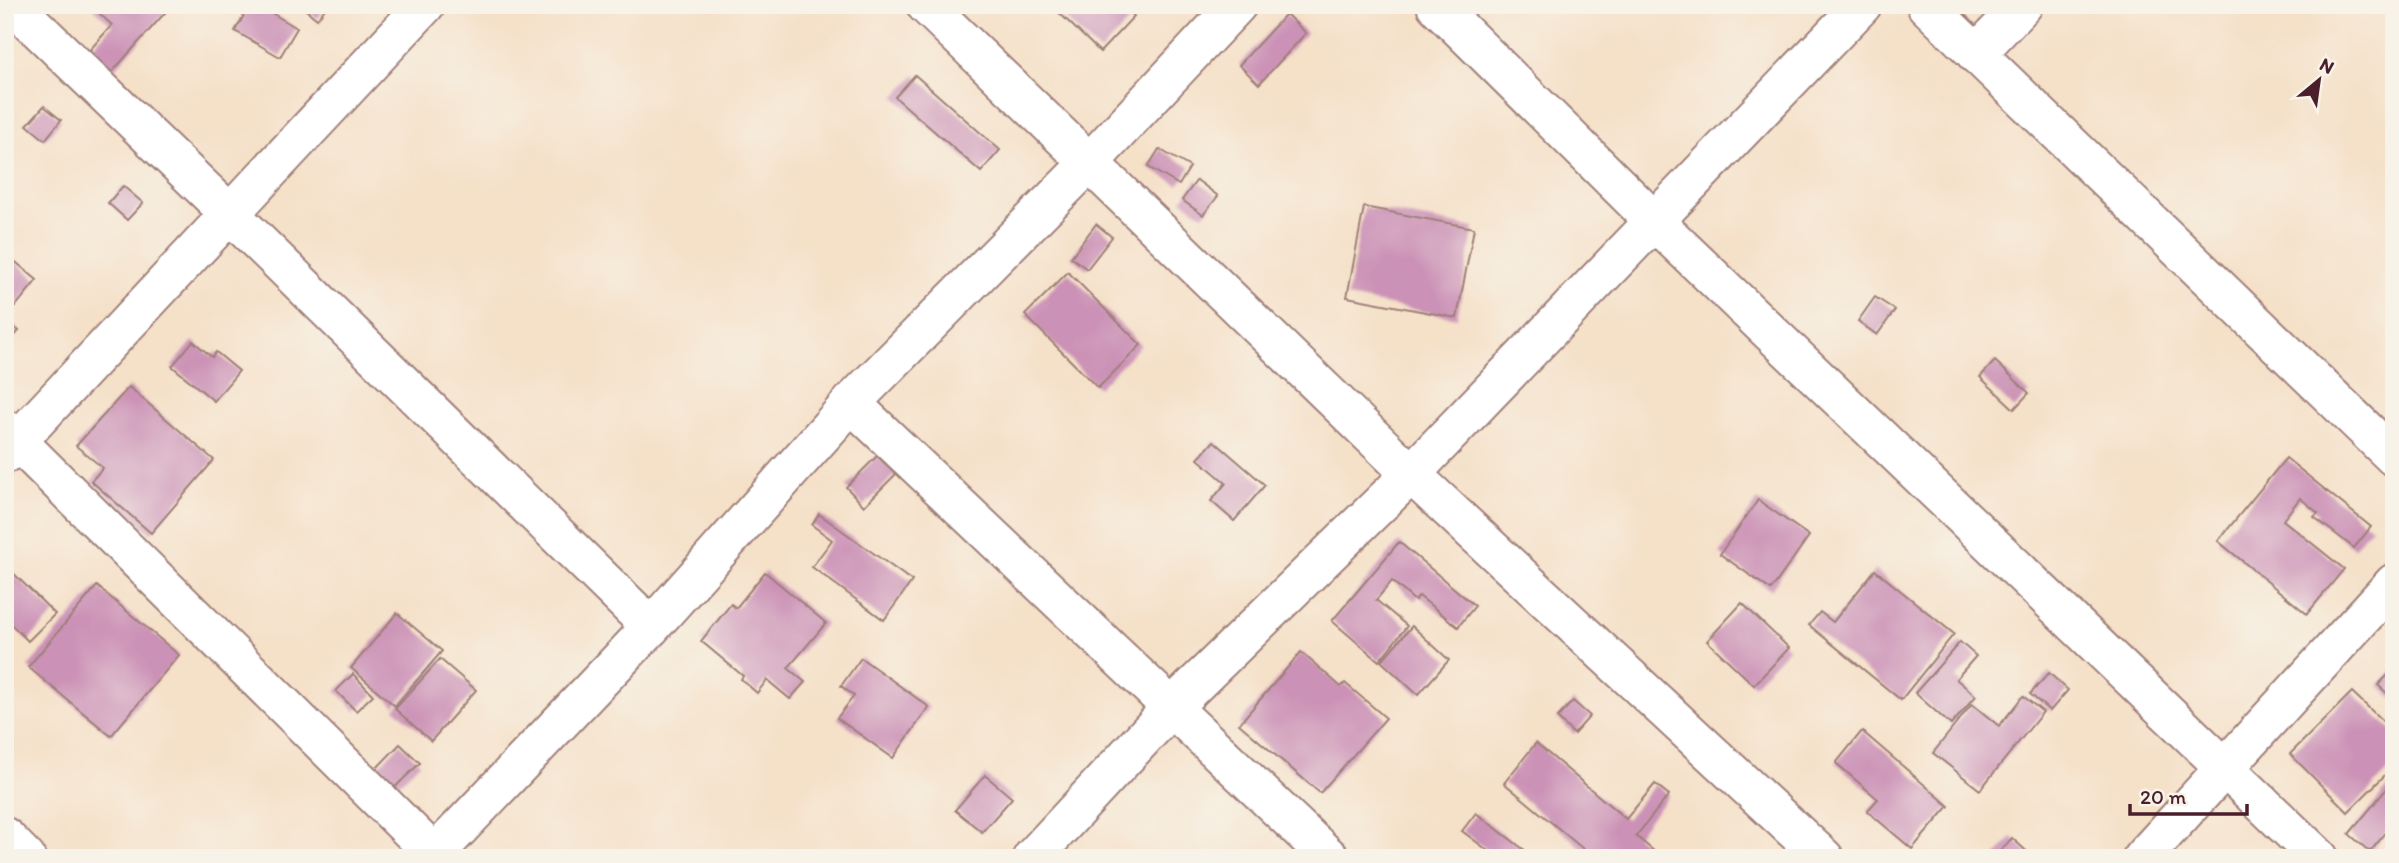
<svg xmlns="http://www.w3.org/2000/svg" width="2399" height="863" font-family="Itim,sans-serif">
<rect width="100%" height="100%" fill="#f7f3e8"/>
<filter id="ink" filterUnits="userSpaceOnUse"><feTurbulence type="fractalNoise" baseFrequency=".0143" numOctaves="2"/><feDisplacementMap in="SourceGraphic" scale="14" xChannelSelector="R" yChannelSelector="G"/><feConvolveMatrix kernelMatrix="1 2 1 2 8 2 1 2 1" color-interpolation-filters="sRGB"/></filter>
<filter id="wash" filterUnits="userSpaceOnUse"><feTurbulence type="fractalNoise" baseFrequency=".00686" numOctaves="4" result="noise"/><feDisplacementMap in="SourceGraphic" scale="28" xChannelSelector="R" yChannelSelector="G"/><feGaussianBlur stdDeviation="1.57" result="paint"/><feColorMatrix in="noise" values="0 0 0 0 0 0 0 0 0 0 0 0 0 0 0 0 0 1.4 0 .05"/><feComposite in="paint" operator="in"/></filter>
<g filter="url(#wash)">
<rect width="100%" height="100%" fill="#f5e0c8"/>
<g id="blocks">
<!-- building -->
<g fill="#cb91b6">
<path d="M 90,5 L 172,5 L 112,72 L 88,52 L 112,25 Z"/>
<path d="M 250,5 L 258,5 L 297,28 L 280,57 L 235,31 Z"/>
<path d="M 300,5 L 328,5 L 317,19 Z"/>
<path d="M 1051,5 L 1123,5 L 1134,16 L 1100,52 Z"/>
<path d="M 1286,14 L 1306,33 L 1259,84 L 1239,65 Z"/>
<path d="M 915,75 L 1000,150 L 981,172 L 895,97 Z"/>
<path d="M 44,106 L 61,120 L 45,140 L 27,125 Z"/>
<path d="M 1159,149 L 1190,167 L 1179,185 L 1148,167 Z"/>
<path d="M 1197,180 L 1218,196 L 1203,215 L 1182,200 Z"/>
<path d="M 123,186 L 143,203 L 127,220 L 108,203 Z"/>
<path d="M 1364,207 L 1474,228 L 1457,318 L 1347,297 Z"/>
<path d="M 1096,224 L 1112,237 L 1087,269 L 1071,257 Z"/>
<path d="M 5,253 L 37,280 L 15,307 L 5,298 Z"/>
<path d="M 1068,272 L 1141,345 L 1098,388 L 1025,315 Z"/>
<path d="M 1875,297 L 1895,310 L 1877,335 L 1858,321 Z"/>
<path d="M 5,320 L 19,331 L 5,347 Z"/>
<path d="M 193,341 L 212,357 L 216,352 L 239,371 L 214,401 L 172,366 Z"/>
<path d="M 1995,361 L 2029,393 L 2014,409 L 1980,377 Z"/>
<path d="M 129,387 L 214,460 L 151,533 L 91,481 L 103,468 L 76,446 Z"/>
<path d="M 1214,441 L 1265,485 L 1234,521 L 1211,501 L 1226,483 L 1198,459 Z"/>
<path d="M 877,456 L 896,474 L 864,506 L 846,487 Z"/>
<path d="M 2286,458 L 2371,527 L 2354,548 L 2314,517 L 2318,513 L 2300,498 L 2283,520 L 2344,569 L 2307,614 L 2218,541 Z"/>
<path d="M 1758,500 L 1809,536 L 1771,590 L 1720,554 Z"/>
<path d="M 819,514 L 912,581 L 884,620 L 812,567 L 832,540 L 812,525 Z"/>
<path d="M 1399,542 L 1475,606 L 1458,627 L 1419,596 L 1415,601 L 1392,581 L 1376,600 L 1407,626 L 1379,661 L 1332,621 Z"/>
<path d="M 5,565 L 55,614 L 28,641 L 9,622 L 5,625 Z"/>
<path d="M 1875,570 L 1954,634 L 1901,700 L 1809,625 L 1820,612 L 1833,622 Z"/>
<path d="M 765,572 L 826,623 L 788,668 L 805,682 L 790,699 L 767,680 L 757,693 L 741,679 L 743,676 L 701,641 L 731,604 L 736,608 Z"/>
<path d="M 97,586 L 179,655 L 111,736 L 28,667 Z"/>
<path d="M 1742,603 L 1789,648 L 1754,685 L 1707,641 Z"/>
<path d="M 397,613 L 442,651 L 395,706 L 351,668 Z"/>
<path d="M 1412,626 L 1449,660 L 1418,695 L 1381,661 Z"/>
<path d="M 1960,642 L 1976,656 L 1956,679 L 1976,696 L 1951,725 L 1915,693 Z"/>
<path d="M 1301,652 L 1341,687 L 1345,683 L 1386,718 L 1320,793 L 1239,724 Z"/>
<path d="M 861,658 L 929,707 L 893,758 L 837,718 L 854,696 L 841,686 Z"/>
<path d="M 440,659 L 476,690 L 431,741 L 395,709 Z"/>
<path d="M 2394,669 L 2394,700 L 2378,685 Z"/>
<path d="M 2049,673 L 2068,690 L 2050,711 L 2030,694 Z"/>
<path d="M 353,674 L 373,695 L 356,711 L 336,691 Z"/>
<path d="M 2352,692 L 2394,732 L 2394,766 L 2348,812 L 2290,754 Z"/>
<path d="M 2023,696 L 2043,712 L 1980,790 L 1933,753 L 1972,704 L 1999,726 Z"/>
<path d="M 1573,701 L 1590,716 L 1574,734 L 1557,718 Z"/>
<path d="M 1862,731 L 1949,806 L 1912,849 L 1867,811 L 1878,799 L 1836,763 Z"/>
<path d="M 1536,743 L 1626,819 L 1655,784 L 1669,795 L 1636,836 L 1662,858 L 1594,858 L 1504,783 Z"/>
<path d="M 400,744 L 420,763 L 389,793 L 370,775 Z"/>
<path d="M 985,775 L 1012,798 L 982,832 L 955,810 Z"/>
<path d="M 2394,780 L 2394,823 L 2370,852 L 2349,834 Z"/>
<path d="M 1476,813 L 1535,858 L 1498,858 L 1462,831 Z"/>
<path d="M 2012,838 L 2034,858 L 1994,858 Z"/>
</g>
</g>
</g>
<g filter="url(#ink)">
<use href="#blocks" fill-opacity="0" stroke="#a0807a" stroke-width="2"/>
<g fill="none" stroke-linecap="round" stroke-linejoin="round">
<!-- street casing -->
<g stroke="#a0807a" stroke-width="42">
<g id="street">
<path d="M 13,5 L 230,214 L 651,627"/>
<path d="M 926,5 L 1411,474 L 1824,858"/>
<path d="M 1436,5 L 1655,222 L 2319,858"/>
<path d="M 1926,5 L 2394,457"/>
<path d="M 1976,54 L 2023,5"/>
<path d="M 851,403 L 1330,858"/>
<path d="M 5,429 L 438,858"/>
<path d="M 5,454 L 425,5"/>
<path d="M 5,837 L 26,858"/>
<path d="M 431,858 L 651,627 L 851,403 L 1090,162 L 1237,5"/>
<path d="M 1032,858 L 1172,707 L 1411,474 L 1862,5"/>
<path d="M 2142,858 L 2394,583"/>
</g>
</g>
<!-- street -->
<use href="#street" stroke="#fff" stroke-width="38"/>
</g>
</g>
<!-- margin -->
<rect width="2399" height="863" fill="none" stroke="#f7f3e8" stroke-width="28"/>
<!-- north arrow -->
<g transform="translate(2319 80) rotate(29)" stroke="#f7f3e8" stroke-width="5" paint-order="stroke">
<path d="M0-5L12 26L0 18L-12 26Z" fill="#4a1f2b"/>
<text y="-10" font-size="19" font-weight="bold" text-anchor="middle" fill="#4a1f2b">N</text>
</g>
<!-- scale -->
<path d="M2130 804v10h117v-10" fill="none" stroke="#4a1f2b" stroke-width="3.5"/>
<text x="2140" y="804" font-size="21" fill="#4a1f2b" stroke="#f7f3e8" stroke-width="5" paint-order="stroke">20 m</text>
</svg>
